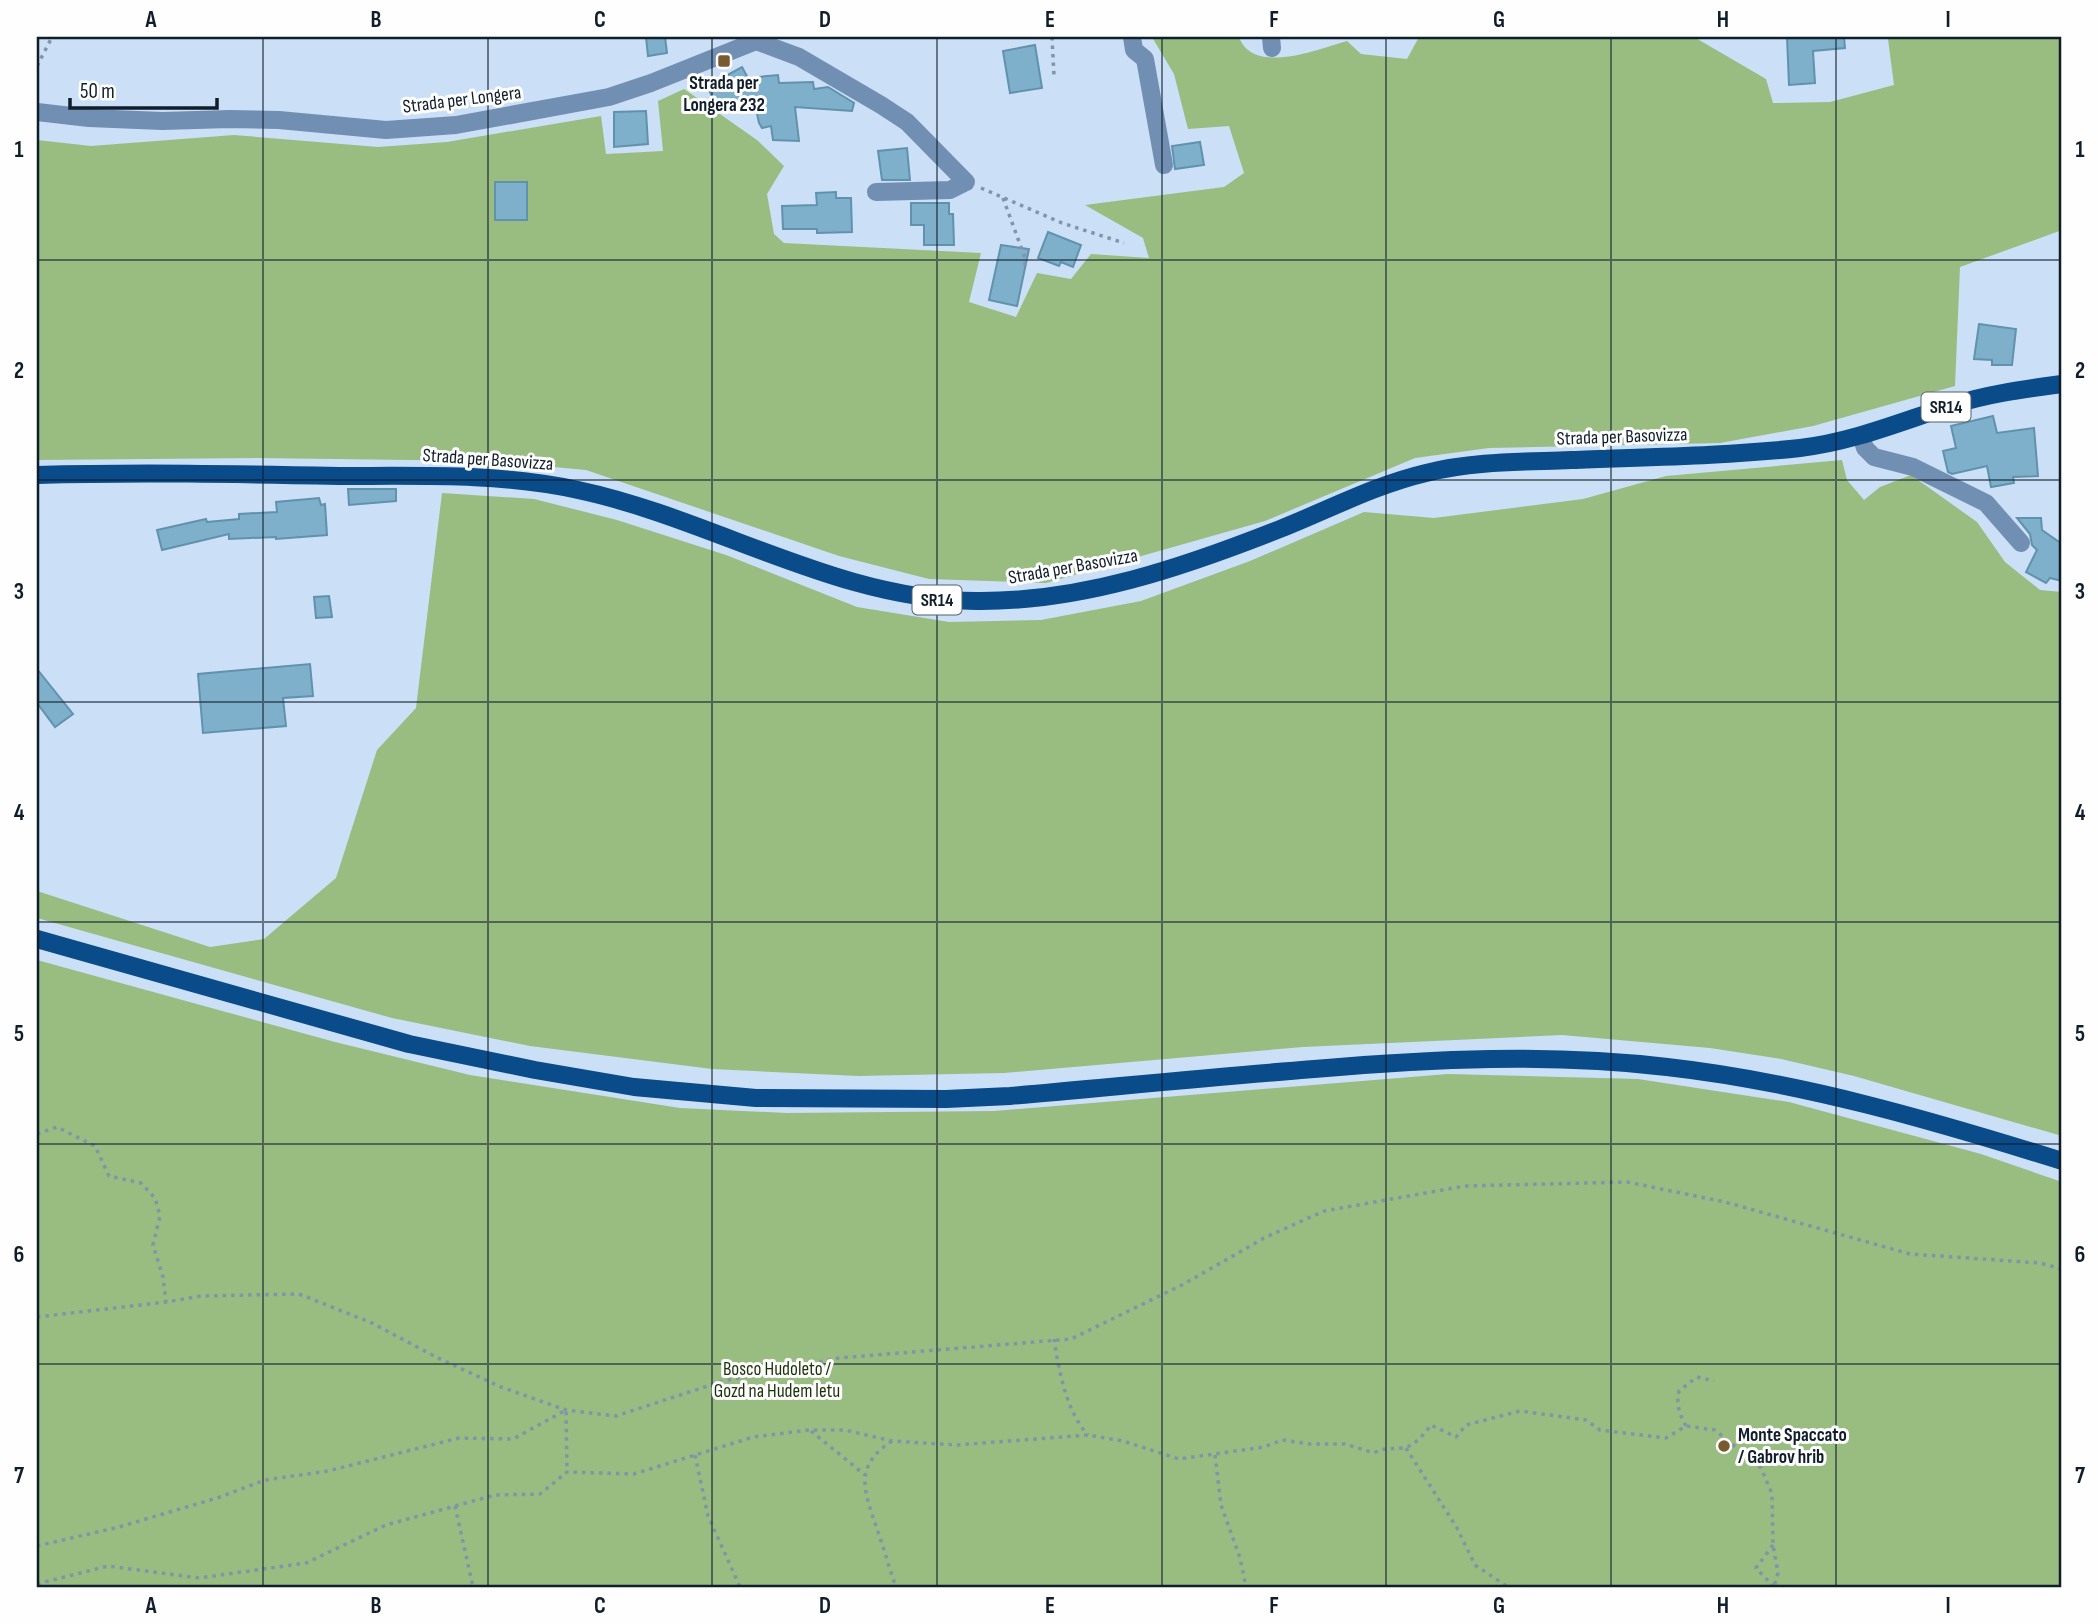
<svg xmlns="http://www.w3.org/2000/svg" width="2099" height="1624" font-family="'Sofia Sans Condensed',sans-serif">
<rect width="100%" height="100%" fill="#cbdff7"/>
<!-- green -->
<g fill="#99bc80">
<path d="M 1152,37 L 1239,37 C 1253,76 1319,49 1347,41 L 1361,54 L 1407,59 L 1419,37 L 1694,37 L 1766,79 L 1773,103 L 1830,102 L 1894,85 L 1888,39 L 1915,37 L 2062,37 L 2062,230 L 1960,267 L 1955,386 L 1813,426 L 1720,443 L 1489,448 L 1415,458 L 1265,521 L 1046,583 L 929,579 L 839,556 L 586,470 L 489,461 L 257,458 L 37,460 L 37,140 L 91,146 L 234,135 L 378,147 L 447,142 L 601,116 L 606,154 L 663,151 L 658,101 L 684,89 L 757,140 L 784,166 L 767,194 L 774,234 L 784,243 L 981,253 L 969,302 L 1016,317 L 1037,273 L 1071,279 L 1091,254 L 1149,258 L 1143,238 L 1085,205 L 1224,187 L 1244,173 L 1229,126 L 1188,129 L 1174,74 Z"/>
<path d="M 1842,460 L 1847,480 L 1864,500 L 1880,487 L 1911,475 L 1977,522 L 2005,562 L 2040,590 L 2062,592 L 2062,1136 L 1854,1076 L 1781,1059 L 1710,1048 L 1562,1035 L 1303,1047 L 1004,1073 L 858,1076 L 712,1069 L 530,1046 L 392,1018 L 37,918 L 37,891 L 210,947 L 264,939 L 336,878 L 377,750 L 416,708 L 442,493 L 534,499 L 617,520 L 726,555 L 857,607 L 949,622 L 1041,620 L 1141,601 L 1250,561 L 1364,512 L 1434,518 L 1583,499 L 1666,476 Z"/>
<path d="M 37,960 L 335,1042 L 470,1075 L 680,1108 L 787,1113 L 994,1111 L 1448,1074 L 1638,1079 L 1789,1102 L 1981,1154 L 2062,1182 L 2062,1587 L 37,1587 Z"/>
</g>
<!-- building -->
<g fill="#7eb0cb" stroke="#6192ad" stroke-width="2">
<path d="M 646,37 L 665,37 L 667,53 L 648,56 Z"/>
<path d="M 1787,37 L 1844,37 L 1845,48 L 1813,51 L 1815,83 L 1789,85 Z"/>
<path d="M 1035,45 L 1042,88 L 1010,93 L 1003,51 Z"/>
<path d="M 742,67 L 748,78 L 778,75 L 779,83 L 813,82 L 814,89 L 828,87 L 854,103 L 852,111 L 795,107 L 799,141 L 773,140 L 771,126 L 762,128 L 759,123 L 754,100 L 741,107 L 739,102 L 720,113 L 707,86 Z"/>
<path d="M 646,111 L 648,144 L 614,147 L 614,112 Z"/>
<path d="M 1200,142 L 1204,165 L 1175,169 L 1172,146 Z"/>
<path d="M 907,148 L 910,180 L 882,180 L 878,151 Z"/>
<rect x="495" y="182" width="32" height="38"/>
<path d="M 836,192 L 836,198 L 851,198 L 852,232 L 817,233 L 817,229 L 783,229 L 782,206 L 817,205 L 816,193 Z"/>
<path d="M 911,203 L 949,203 L 949,214 L 953,214 L 954,245 L 924,245 L 924,225 L 911,225 Z"/>
<path d="M 1048,232 L 1081,245 L 1073,267 L 1061,262 L 1059,266 L 1038,258 Z"/>
<path d="M 1001,245 L 1029,249 L 1017,306 L 989,300 Z"/>
<path d="M 1979,324 L 2016,329 L 2012,365 L 1992,365 L 1992,360 L 1974,359 Z"/>
<path d="M 1993,416 L 1997,433 L 2034,428 L 2038,476 L 2013,477 L 2014,483 L 1991,487 L 1987,466 L 1952,474 L 1948,472 L 1943,451 L 1956,448 L 1951,426 Z"/>
<path d="M 348,489 L 396,489 L 396,501 L 349,505 Z"/>
<path d="M 319,498 L 321,505 L 325,504 L 327,535 L 276,539 L 276,537 L 229,539 L 229,534 L 162,550 L 157,530 L 206,519 L 207,522 L 239,519 L 239,514 L 277,512 L 276,502 Z"/>
<path d="M 2017,518 L 2041,518 L 2042,530 L 2062,544 L 2062,581 L 2050,578 L 2046,583 L 2026,572 L 2037,550 L 2032,545 L 2030,534 Z"/>
<path d="M 329,596 L 332,617 L 316,618 L 314,597 Z"/>
<path d="M 310,664 L 313,696 L 283,698 L 286,726 L 203,733 L 198,674 Z"/>
<path d="M 37,669 L 73,714 L 55,727 L 37,703 Z"/>
</g>
<g fill="none" stroke-linecap="round" stroke-linejoin="round">
<!-- path -->
<g stroke="#8294a8" stroke-width="3.5" stroke-dasharray="3.5 5" stroke-linecap="butt">
<path d="M 1052,37 L 1054,76"/>
<path d="M 37,66 L 52,37"/>
<path d="M 981,188 L 1062,223 L 1124,243"/>
<path d="M 1003,198 L 1025,258 L 1025,269"/>
<path d="M 37,1134 L 57,1127 L 95,1146 L 109,1176 L 141,1183 L 155,1198 L 160,1216 L 153,1245 L 163,1277 L 166,1302"/>
<path d="M 37,1317 L 166,1302 L 201,1296 L 299,1294 L 372,1323 L 438,1358 L 501,1387 L 566,1410 L 616,1416 L 723,1381 L 839,1358 L 1071,1339 L 1184,1284 L 1264,1238 L 1324,1211 L 1465,1186 L 1627,1182 L 1725,1202 L 1910,1254 L 2040,1263 L 2062,1269"/>
<path d="M 1054,1339 C 1059,1371 1066,1411 1088,1435"/>
<path d="M 1686,1426 C 1679,1413 1676,1405 1679,1391 L 1697,1377 L 1714,1381"/>
<path d="M 811,1431 L 865,1475"/>
<path d="M 892,1441 C 852,1467 865,1492 877,1529 C 884,1548 889,1568 896,1587"/>
<path d="M 1406,1448 L 1457,1528 L 1475,1565 L 1508,1587"/>
<path d="M 695,1455 L 708,1516 L 740,1587"/>
<path d="M 1215,1455 L 1221,1505 L 1240,1558 L 1246,1587"/>
<path d="M 455,1506 L 473,1587"/>
<path d="M 1773,1545 L 1756,1568 L 1774,1587"/>
<path d="M 37,1546 L 119,1527 L 217,1498 L 265,1480 L 328,1471 L 459,1438 L 513,1439 L 566,1410 L 567,1472"/>
<path d="M 37,1584 L 108,1566 L 199,1578 L 306,1563 L 386,1525 L 495,1495 L 540,1494 L 567,1472 L 634,1474 L 753,1437 L 809,1430 L 845,1430 L 892,1441 L 956,1445 L 1088,1435 L 1123,1441 L 1179,1459 L 1264,1447 L 1282,1440 L 1310,1444 L 1345,1444 L 1374,1453 C 1385,1447 1392,1449 1403,1448 C 1415,1446 1424,1434 1431,1425 L 1456,1437 L 1466,1425 L 1520,1411 L 1586,1420 L 1600,1430 L 1666,1438 L 1686,1426 L 1715,1430 L 1761,1468 L 1772,1494 L 1773,1545 L 1778,1573 L 1774,1587"/>
</g>
<!-- minor -->
<g stroke="#718fb2" stroke-width="18">
<path d="M 1132,37 L 1134,50 L 1145,59 L 1164,165"/>
<path d="M 1271,37 L 1272,48"/>
<path d="M 756,41 L 799,57 L 881,105 L 907,122 L 966,182 L 950,190 L 876,192"/>
<path d="M 37,112 L 89,118 L 162,121 L 230,119 L 279,120 L 386,130 L 456,125 L 609,97 L 651,83 L 766,37"/>
<path d="M 1861,436 L 1865,448 L 1874,457 L 1913,467 L 1986,503 L 2021,543"/>
</g>
<!-- major -->
<g stroke="#0a4b89" stroke-width="18">
<path d="M 37,475 C 137,472 238,474 339,476 C 419,476 500,473 578,490 C 714,519 836,600 977,601 C 1082,602 1184,567 1280,529 C 1328,510 1375,485 1426,473 C 1473,461 1523,462 1571,460 C 1647,457 1724,456 1800,448 C 1852,442 1900,422 1950,406 C 1986,394 2025,389 2062,384"/>
<path d="M 37,939 L 409,1044 L 535,1070 L 634,1087 L 756,1098 L 946,1099 L 1010,1096 C 1112,1087 1213,1077 1314,1069 C 1432,1059 1549,1053 1667,1067 C 1801,1082 1934,1121 2062,1161"/>
</g>
</g>
<!-- grid -->
<path fill="none" stroke="#101d2b" stroke-width="2" stroke-opacity="0.55" d="M 263,37 L 263,1587M 488,37 L 488,1587M 712,37 L 712,1587M 937,37 L 937,1587M 1162,37 L 1162,1587M 1386,37 L 1386,1587M 1611,37 L 1611,1587M 1836,37 L 1836,1587M 37,260 L 2062,260M 37,480 L 2062,480M 37,702 L 2062,702M 37,922 L 2062,922M 37,1144 L 2062,1144M 37,1364 L 2062,1364"/>
<!-- markers -->
<g fill="#79592e" stroke="#fefefe" stroke-width="2.5">
<rect x="717" y="54" width="14" height="14" rx="3.5"/>
<circle cx="1724" cy="1446" r="7"/>
</g>
<g text-anchor="middle" dominant-baseline="central" stroke-width="6" stroke-linejoin="round" paint-order="stroke">
<!-- shield labels -->
<g fill="#fefefe" stroke="#57606a" stroke-width="2">
<rect x="1921.5" y="392.5" width="49" height="29" rx="5"/>
<rect x="912.5" y="585.5" width="49" height="29" rx="5"/>
</g>
<g font-size="18" font-weight="bold" fill="#101d2b">
<text x="1946" y="407">SR14</text>
<text x="937" y="600">SR14</text>
</g>
<!-- poi labels -->
<g font-size="19" font-weight="bold" fill="#101d2b" stroke="#fefefe">
<text x="724" y="83">Strada per<tspan x="724" dy="22">Longera 232</tspan></text>
<text x="1738" y="1435" text-anchor="start">Monte Spaccato<tspan x="1738" dy="22">/ Gabrov hrib</tspan></text>
</g>
<!-- street labels -->
<g font-size="19" fill="#101d2b" stroke="#fefefe">
<text transform="translate(462 100) rotate(-7)">Strada per Longera</text>
<text transform="translate(1622 437) rotate(-2)">Strada per Basovizza</text>
<text transform="translate(488 460) rotate(4)">Strada per Basovizza</text>
<text transform="translate(1073 567) rotate(-10)">Strada per Basovizza</text>
</g>
<!-- park labels -->
<g font-size="19" fill="#1c3109" stroke="#fefefe">
<text x="777" y="1369">Bosco Hudoleto /<tspan x="777" dy="22">Gozd na Hudem letu</tspan></text>
</g>
</g>
<!-- border -->
<rect width="2099" height="1624" fill="none" stroke="#fefefe" stroke-width="77"/>
<!-- scale -->
<path d="M70 98v10h147v-10" fill="none" stroke="#101d2b" stroke-width="3.5"/>
<text x="80" y="98" font-size="21" fill="#101d2b" stroke="#fefefe" stroke-width="5" paint-order="stroke">50 m</text>
<rect x="38" y="38" width="2022" height="1548" fill="none" stroke="#101d2b" stroke-width="2.5"/>
<g font-size="23" text-anchor="middle" font-weight="bold" fill="#101d2b">
<text x="151" y="27">A</text>
<text x="376" y="27">B</text>
<text x="600" y="27">C</text>
<text x="825" y="27">D</text>
<text x="1050" y="27">E</text>
<text x="1274" y="27">F</text>
<text x="1499" y="27">G</text>
<text x="1723" y="27">H</text>
<text x="1948" y="27">I</text>
<text x="19" y="157">1</text>
<text x="2080" y="157">1</text>
<text x="19" y="378">2</text>
<text x="2080" y="378">2</text>
<text x="19" y="599">3</text>
<text x="2080" y="599">3</text>
<text x="19" y="820">4</text>
<text x="2080" y="820">4</text>
<text x="19" y="1041">5</text>
<text x="2080" y="1041">5</text>
<text x="19" y="1262">6</text>
<text x="2080" y="1262">6</text>
<text x="19" y="1483">7</text>
<text x="2080" y="1483">7</text>
<text x="151" y="1613">A</text>
<text x="376" y="1613">B</text>
<text x="600" y="1613">C</text>
<text x="825" y="1613">D</text>
<text x="1050" y="1613">E</text>
<text x="1274" y="1613">F</text>
<text x="1499" y="1613">G</text>
<text x="1723" y="1613">H</text>
<text x="1948" y="1613">I</text>
</g>
</svg>
